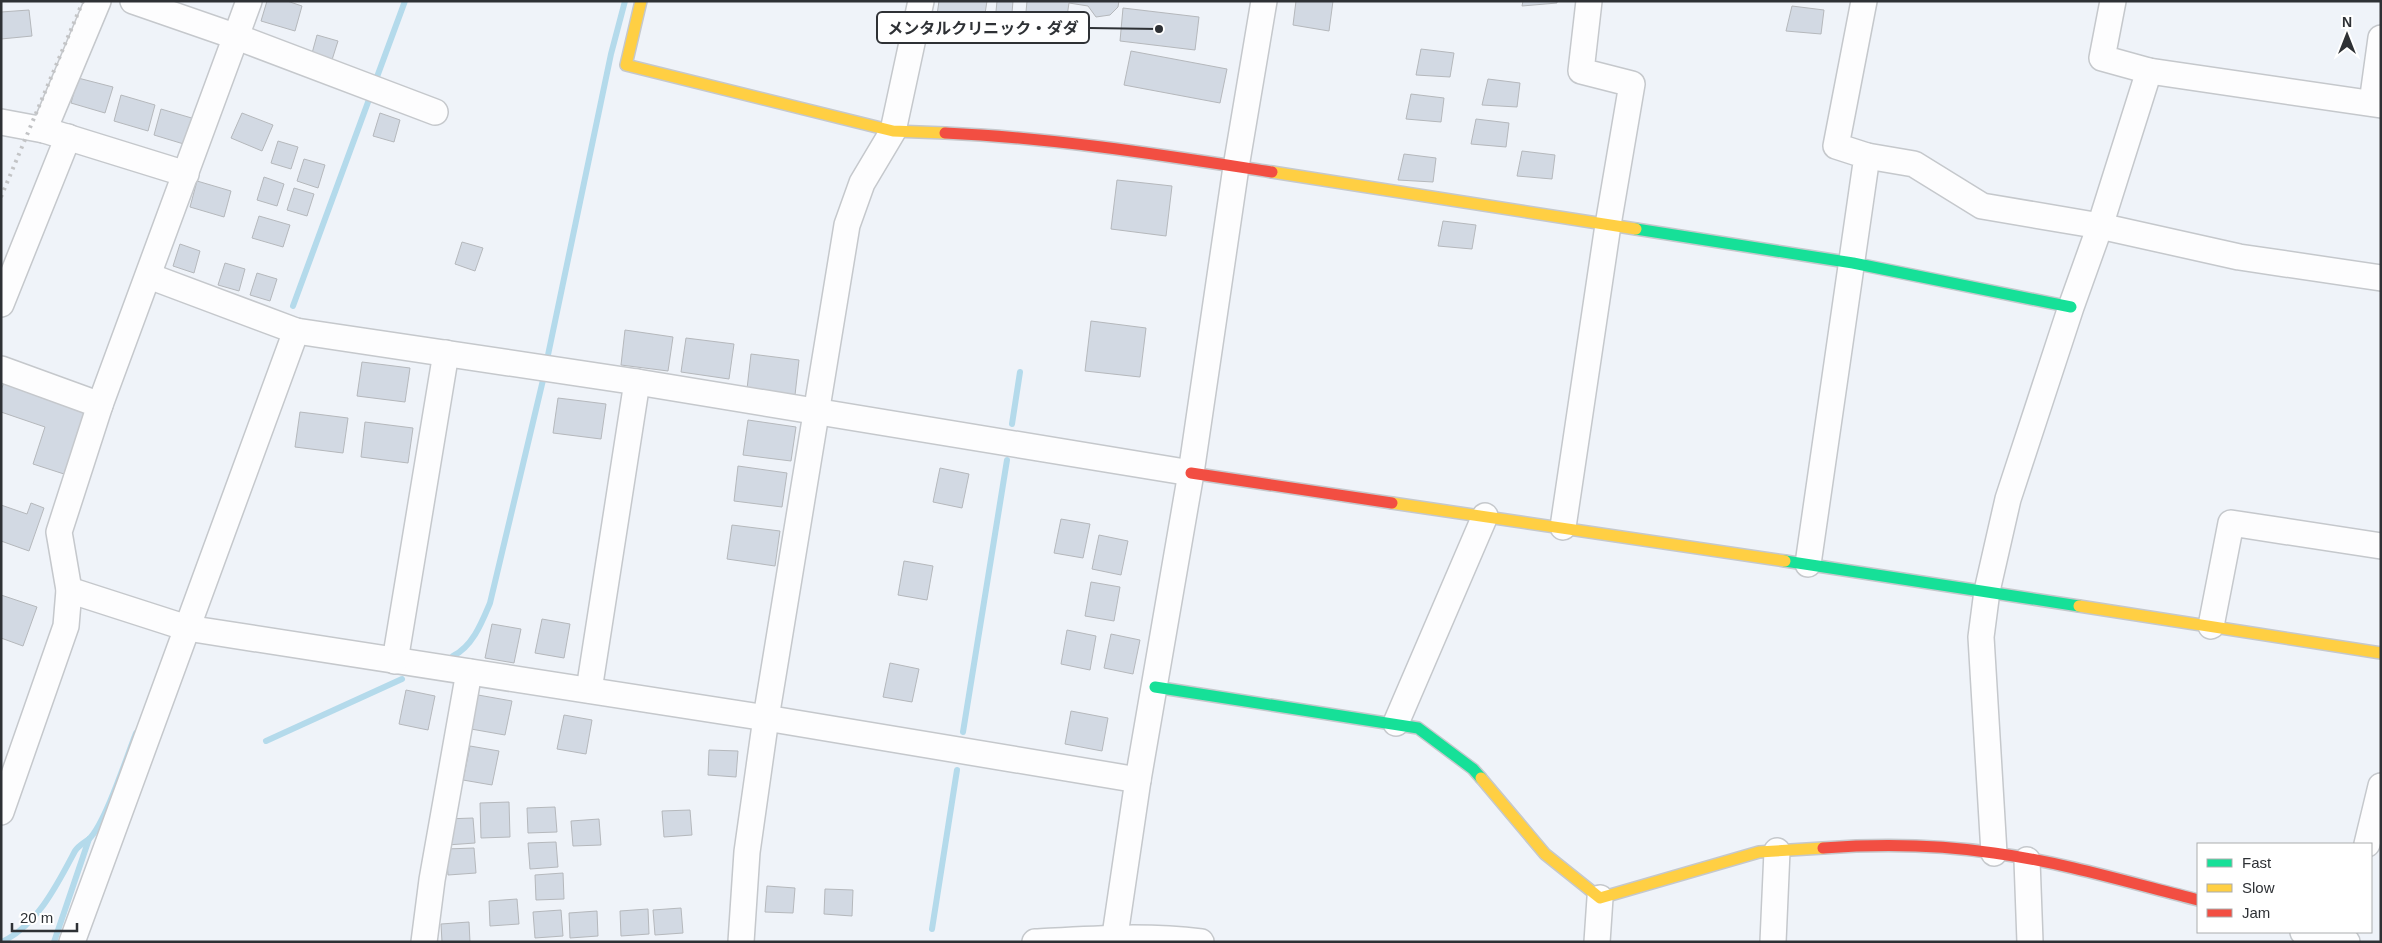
<svg xmlns="http://www.w3.org/2000/svg" width="2382" height="943" font-family="Helvetica,'Noto Sans JP',sans-serif">
<rect width="100%" height="100%" fill="#eff3f9"/>
<g fill="none" stroke-linecap="round" stroke-linejoin="round">
<!-- stream -->
<g stroke="#b4daeb" stroke-width="6">
<path d="M 374,85 L 405,1"/>
<path d="M 293,306 L 371,94"/>
<path d="M 548,355 L 611,54 L 625,1"/>
<path d="M 1012,424 L 1020,372"/>
<path d="M 453,656 C 473,646 482,622 490,603 L 543,380"/>
<path d="M 963,732 L 1007,460"/>
<path d="M 266,741 L 402,679"/>
<path d="M 932,929 L 957,770"/>
<path d="M 2,942 C 38,924 57,885 75,851 C 79,845 84,843 89,839 C 105,824 127,756 136,733"/>
<path d="M 54,942 L 89,839"/>
</g>
</g>
<!-- building -->
<g fill="#d2d9e3" stroke="#b5b8bc">
<path d="M 267,1 L 287,1 L 302,6 L 295,31 L 261,21 Z"/>
<path d="M 939,1 L 987,1 L 984,20 L 937,15 Z"/>
<path d="M 997,1 L 1013,1 L 1011,25 L 995,22 Z"/>
<path d="M 1027,1 L 1119,1 L 1118,7 L 1110,15 L 1096,17 L 1088,6 L 1069,3 L 1066,23 L 1048,20 L 1047,27 L 1025,23 Z"/>
<path d="M 1296,1 L 1333,1 L 1329,31 L 1293,25 Z"/>
<path d="M 1523,1 L 1557,1 L 1557,3 L 1522,6 Z"/>
<path d="M 1792,6 L 1824,10 L 1821,34 L 1786,31 Z"/>
<path d="M 1123,8 L 1199,17 L 1195,50 L 1120,41 Z"/>
<path d="M 29,10 L 32,36 L 1,39 L 1,12 Z"/>
<path d="M 317,35 L 338,41 L 331,63 L 311,57 Z"/>
<path d="M 1421,49 L 1454,53 L 1450,77 L 1416,75 Z"/>
<path d="M 1131,51 L 1227,69 L 1220,103 L 1124,85 Z"/>
<path d="M 78,78 L 113,87 L 105,113 L 71,103 Z"/>
<path d="M 1488,79 L 1520,83 L 1517,107 L 1482,105 Z"/>
<path d="M 1411,94 L 1444,98 L 1441,122 L 1406,119 Z"/>
<path d="M 121,95 L 155,105 L 148,131 L 114,121 Z"/>
<path d="M 161,109 L 195,119 L 187,145 L 154,135 Z"/>
<path d="M 242,113 L 273,125 L 262,151 L 231,138 Z"/>
<path d="M 380,113 L 400,120 L 394,142 L 373,136 Z"/>
<path d="M 1476,119 L 1509,123 L 1506,147 L 1471,144 Z"/>
<path d="M 278,141 L 298,147 L 291,169 L 271,163 Z"/>
<path d="M 1522,151 L 1555,155 L 1552,179 L 1517,176 Z"/>
<path d="M 1404,154 L 1436,158 L 1433,182 L 1398,180 Z"/>
<path d="M 304,159 L 325,165 L 318,188 L 297,181 Z"/>
<path d="M 264,177 L 284,184 L 277,206 L 257,200 Z"/>
<path d="M 1117,180 L 1172,186 L 1166,236 L 1111,229 Z"/>
<path d="M 197,181 L 231,191 L 224,217 L 190,207 Z"/>
<path d="M 294,188 L 314,194 L 307,216 L 287,210 Z"/>
<path d="M 259,216 L 290,225 L 283,247 L 252,238 Z"/>
<path d="M 1443,221 L 1476,225 L 1472,249 L 1438,246 Z"/>
<path d="M 462,242 L 483,248 L 475,271 L 455,264 Z"/>
<path d="M 180,244 L 200,251 L 194,273 L 173,266 Z"/>
<path d="M 225,263 L 245,269 L 239,291 L 218,285 Z"/>
<path d="M 257,273 L 277,279 L 270,301 L 250,295 Z"/>
<path d="M 1091,321 L 1146,328 L 1140,377 L 1085,371 Z"/>
<path d="M 625,330 L 673,337 L 668,371 L 621,365 Z"/>
<path d="M 686,338 L 734,344 L 729,379 L 681,372 Z"/>
<path d="M 751,354 L 799,360 L 795,395 L 747,389 Z"/>
<path d="M 362,362 L 410,368 L 405,402 L 357,396 Z"/>
<path d="M 5,380 L 87,407 L 64,474 L 33,464 L 45,427 L 1,412 L 1,390 Z"/>
<path d="M 558,398 L 606,404 L 601,439 L 553,433 Z"/>
<path d="M 300,412 L 348,418 L 343,453 L 295,447 Z"/>
<path d="M 748,420 L 796,427 L 791,461 L 743,455 Z"/>
<path d="M 365,422 L 413,428 L 408,463 L 361,457 Z"/>
<path d="M 738,466 L 787,473 L 782,507 L 734,501 Z"/>
<path d="M 940,468 L 969,474 L 962,508 L 933,502 Z"/>
<path d="M 31,503 L 44,508 L 29,551 L 1,541 L 1,505 L 27,514 Z"/>
<path d="M 1061,519 L 1090,524 L 1083,558 L 1054,553 Z"/>
<path d="M 732,525 L 780,531 L 775,566 L 727,559 Z"/>
<path d="M 1099,535 L 1128,541 L 1121,575 L 1092,569 Z"/>
<path d="M 904,561 L 933,566 L 927,600 L 898,595 Z"/>
<path d="M 1091,582 L 1120,587 L 1114,621 L 1085,616 Z"/>
<path d="M 1,595 L 37,607 L 23,646 L 1,638 Z"/>
<path d="M 542,619 L 570,624 L 564,658 L 535,653 Z"/>
<path d="M 492,624 L 521,629 L 514,663 L 485,658 Z"/>
<path d="M 1067,630 L 1096,636 L 1090,670 L 1061,664 Z"/>
<path d="M 1111,634 L 1140,640 L 1133,674 L 1104,668 Z"/>
<path d="M 890,663 L 919,669 L 912,702 L 883,697 Z"/>
<path d="M 406,690 L 435,696 L 428,730 L 399,724 Z"/>
<path d="M 478,695 L 512,701 L 505,735 L 471,729 Z"/>
<path d="M 1071,711 L 1108,718 L 1102,751 L 1065,744 Z"/>
<path d="M 564,715 L 592,720 L 586,754 L 557,749 Z"/>
<path d="M 470,746 L 499,751 L 492,785 L 463,780 Z"/>
<path d="M 709,750 L 738,751 L 736,777 L 708,775 Z"/>
<path d="M 509,802 L 510,837 L 481,838 L 480,803 Z"/>
<path d="M 555,807 L 557,832 L 528,833 L 527,808 Z"/>
<path d="M 690,810 L 692,835 L 664,837 L 662,811 Z"/>
<path d="M 473,818 L 475,843 L 447,845 L 445,819 Z"/>
<path d="M 599,819 L 601,845 L 573,846 L 571,821 Z"/>
<path d="M 556,842 L 558,867 L 530,869 L 528,843 Z"/>
<path d="M 474,848 L 476,873 L 448,875 L 446,849 Z"/>
<path d="M 563,873 L 564,899 L 536,900 L 535,875 Z"/>
<path d="M 767,886 L 795,888 L 793,913 L 765,912 Z"/>
<path d="M 825,889 L 853,890 L 852,916 L 824,914 Z"/>
<path d="M 517,899 L 519,924 L 490,926 L 489,901 Z"/>
<path d="M 681,908 L 683,933 L 655,935 L 653,910 Z"/>
<path d="M 648,909 L 649,934 L 621,936 L 620,911 Z"/>
<path d="M 561,910 L 563,936 L 535,938 L 533,912 Z"/>
<path d="M 597,911 L 598,936 L 570,938 L 569,913 Z"/>
<path d="M 469,922 L 470,942 L 442,942 L 441,924 Z"/>
</g>
<g fill="none" stroke-linecap="round" stroke-linejoin="round">
<!-- street casing -->
<g stroke="#c5c8cc" stroke-width="28">
<g id="street">
<path d="M 133,1 L 237,37 L 435,112"/>
<path d="M 2113,1 L 2102,58 L 2149,71 L 2381,105"/>
<path d="M 2372,103 L 2381,38"/>
<path d="M 1,122 L 44,130 L 186,174"/>
<path d="M 44,130 L 98,1"/>
<path d="M 1867,156 L 1914,164 L 1982,206 L 2100,226 L 2239,257 L 2381,278"/>
<path d="M 149,276 L 296,331 L 637,382 L 1191,473"/>
<path d="M 1,304 L 68,137"/>
<path d="M 1,369 L 100,405"/>
<path d="M 1563,527 L 1608,225 L 1632,84 L 1581,71 L 1589,1"/>
<path d="M 1808,564 L 1867,156 L 1836,146 L 1864,1"/>
<path d="M 69,590 L 187,628 L 766,718 L 1138,780"/>
<path d="M 2211,626 L 2231,523 L 2381,546"/>
<path d="M 395,661 L 446,353"/>
<path d="M 589,690 L 637,382"/>
<path d="M 1396,723 L 1485,516"/>
<path d="M 1,812 L 66,626 L 69,590 L 59,532 L 100,405 L 249,1"/>
<path d="M 2367,844 L 2381,786"/>
<path d="M 1994,853 L 1981,637 L 1987,591 L 2008,499 L 2071,307 L 2100,226 L 2149,71"/>
<path d="M 2027,860 L 2030,942"/>
<path d="M 2303,932 L 2330,940 L 2347,942"/>
<path d="M 72,942 L 296,331"/>
<path d="M 424,942 L 432,880 L 469,672"/>
<path d="M 741,942 L 747,852 L 766,718 L 847,225 L 862,183 L 893,131 L 921,1"/>
<path d="M 1035,942 C 1091,939 1146,935 1201,942"/>
<path d="M 1114,942 L 1138,780 L 1191,473 L 1236,167 L 1264,1"/>
<path d="M 1597,942 L 1600,898"/>
<path d="M 1773,942 L 1777,851"/>
</g>
</g>
<!-- fast casing -->
<g stroke="#c5c8cc" stroke-width="14">
<g id="fast">
<path d="M 1636,229 L 1853,263 L 2071,307"/>
<path d="M 1785,561 L 2079,606"/>
<path d="M 1155,687 L 1418,728 L 1473,769 L 1481,778"/>
</g>
</g>
<!-- slow casing -->
<g stroke="#c5c8cc" stroke-width="14">
<g id="slow">
<path d="M 641,1 L 626,65 L 893,131 L 945,133"/>
<path d="M 1272,172 L 1636,229"/>
<path d="M 1392,503 L 1785,561"/>
<path d="M 2079,606 L 2381,653"/>
<path d="M 1481,778 L 1545,854 L 1600,898 L 1759,852 L 1823,848"/>
</g>
</g>
<!-- jam casing -->
<g stroke="#c5c8cc" stroke-width="14">
<g id="jam">
<path d="M 945,133 C 1056,138 1162,155 1272,172"/>
<path d="M 1191,473 L 1392,503"/>
<path d="M 1823,848 C 1878,844 1940,845 1994,853 C 2062,862 2131,883 2198,900"/>
</g>
</g>
<!-- street -->
<use href="#street" stroke="#fdfdfe" stroke-width="25"/>
<!-- fast -->
<use href="#fast" stroke="#16e098" stroke-width="11"/>
<!-- slow -->
<use href="#slow" stroke="#ffcf43" stroke-width="11"/>
<!-- jam -->
<use href="#jam" stroke="#f24e42" stroke-width="11"/>
<!-- rail -->
<path stroke="#c3c4c6" stroke-width="4" stroke-dasharray="2.5 5" stroke-linecap="butt" d="M 1,197 L 83,1"/>
</g>
<!-- callouts -->
<path fill="none" stroke="#2e3135" stroke-width="2" d="M1159 29L1089 28"/>
<circle fill="#2e3135" stroke="#fff" stroke-width="2" cx="1159" cy="29" r="5"/>
<rect fill="#fff" stroke="#2e3135" stroke-width="2" x="877" y="12" width="212" height="31" rx="5"/>
<g font-size="16" text-anchor="middle" font-weight="bold" fill="#2e3135">
<text x="983" y="34">メンタルクリニック・ダダ</text>
</g>
<!-- border -->
<rect width="2382" height="943" fill="none" stroke="#2e3135" stroke-width="5"/>
<!-- legend -->
<rect x="2197" y="843" width="175" height="90" fill="#ffffff" stroke="#abadae"/>
<rect x="2207" y="859" width="25" height="8" fill="#16e098" stroke="#abadae"/>
<text x="2242" y="868" font-size="15" fill="#2e3135">Fast</text>
<rect x="2207" y="884" width="25" height="8" fill="#ffcf43" stroke="#abadae"/>
<text x="2242" y="893" font-size="15" fill="#2e3135">Slow</text>
<rect x="2207" y="909" width="25" height="8" fill="#f24e42" stroke="#abadae"/>
<text x="2242" y="918" font-size="15" fill="#2e3135">Jam</text>
<!-- north arrow -->
<g transform="translate(2347 35)" stroke="#ffffff" stroke-width="4" paint-order="stroke">
<path d="M0-4L9 19L0 12L-9 19Z" fill="#2e3135"/>
<text y="-8" font-size="14" font-weight="bold" text-anchor="middle" fill="#2e3135">N</text>
</g>
<!-- scale -->
<path d="M12 923v8h65v-8" fill="none" stroke="#2e3135" stroke-width="2.5"/>
<text x="20" y="923" font-size="15" fill="#2e3135" stroke="#ffffff" stroke-width="4" paint-order="stroke">20 m</text>
</svg>
